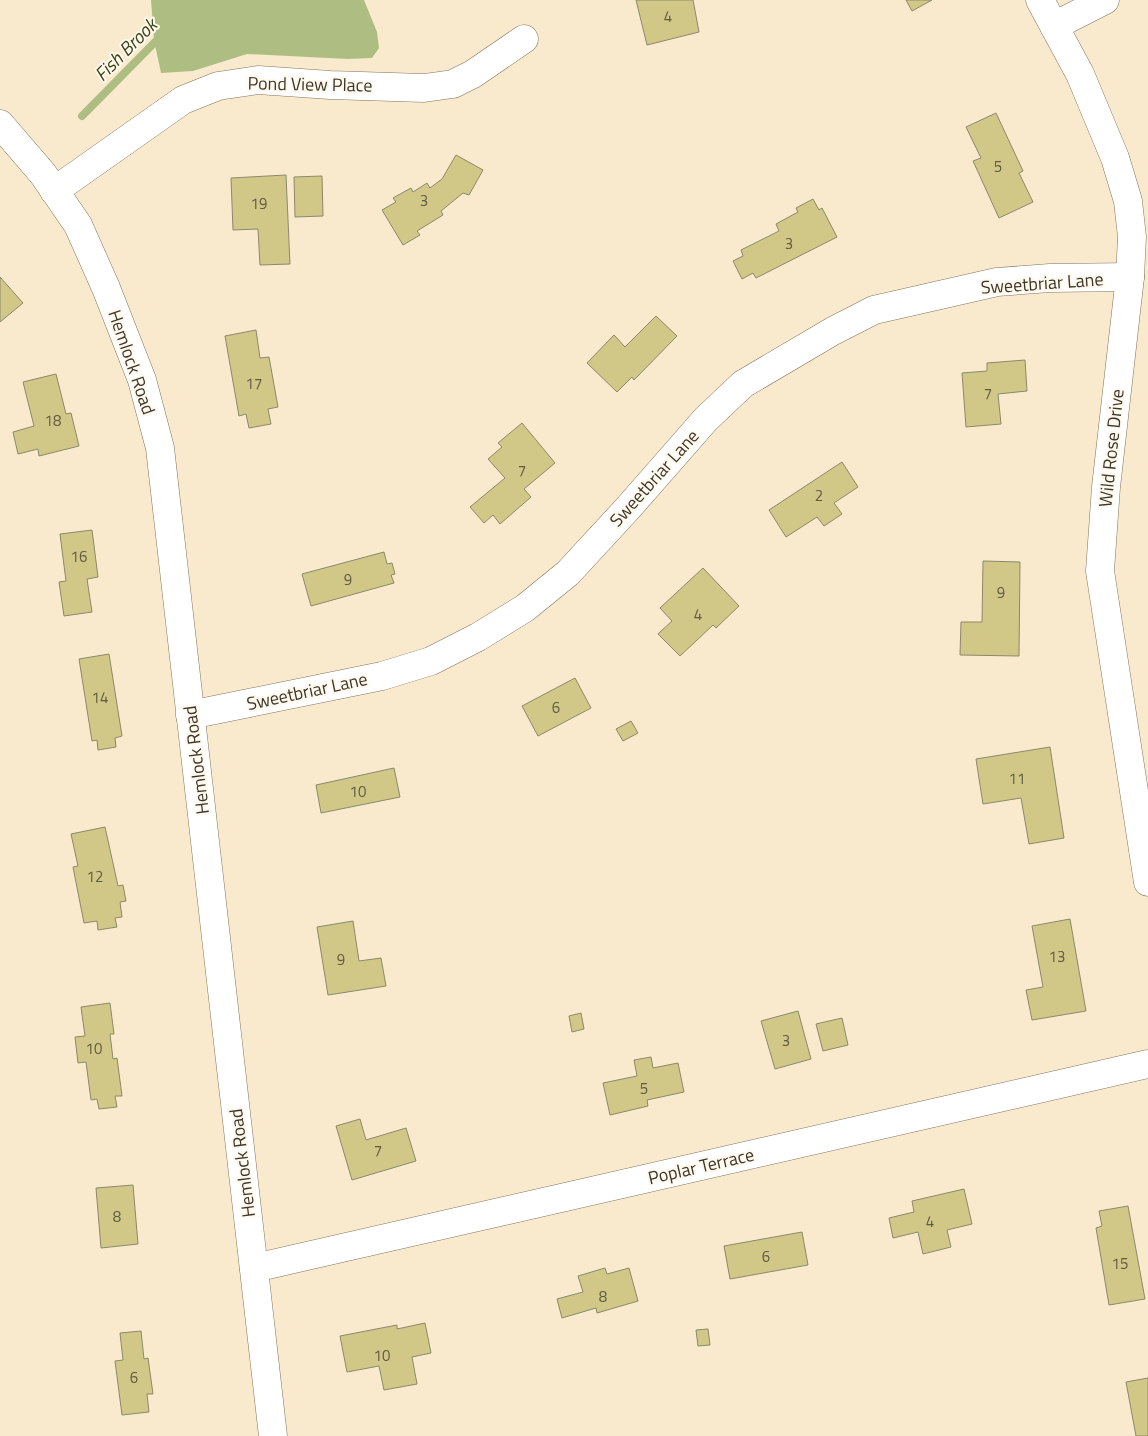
<svg xmlns="http://www.w3.org/2000/svg" width="1148" height="1436" font-family="'Titillium Web',sans-serif">
<rect width="100%" height="100%" fill="#f9eace"/>
<!-- water -->
<path fill="#aebd81" d="M 151,0 L 364,0 L 377,32 L 379,48 L 372,58 L 348,59 L 247,54 L 193,71 L 161,73 L 154,40 Z"/>
<g fill="none" stroke-linecap="round" stroke-linejoin="round">
<!-- stream -->
<path stroke="#aebd81" stroke-width="8" d="M 82,116 L 161,36"/>
</g>
<!-- building -->
<g fill="#d1c888" stroke="#8c886c">
<path d="M 636,0 L 693,0 L 699,32 L 647,45 Z"/>
<path d="M 906,0 L 932,0 L 912,11 Z"/>
<path d="M 996,113 L 1023,171 L 1019,173 L 1033,202 L 999,218 L 973,161 L 981,158 L 966,127 Z"/>
<path d="M 456,155 L 483,170 L 469,195 L 463,193 L 441,211 L 443,215 L 417,231 L 420,235 L 403,245 L 382,210 L 396,202 L 393,198 L 411,188 L 413,192 L 427,183 L 430,188 L 442,179 Z"/>
<path d="M 286,175 L 290,264 L 260,265 L 258,229 L 233,230 L 231,178 Z"/>
<path d="M 322,176 L 323,216 L 295,217 L 294,177 Z"/>
<path d="M 813,199 L 819,210 L 822,208 L 837,237 L 756,278 L 753,273 L 742,279 L 733,261 L 743,256 L 741,250 L 779,231 L 776,224 L 798,212 L 796,208 Z"/>
<path d="M 0,277 L 23,303 L 0,322 Z"/>
<path d="M 656,316 L 677,336 L 634,380 L 632,377 L 617,392 L 587,363 L 614,335 L 625,347 Z"/>
<path d="M 256,330 L 260,358 L 269,357 L 278,407 L 268,409 L 271,424 L 249,428 L 246,414 L 239,416 L 225,336 Z"/>
<path d="M 1025,360 L 1027,391 L 998,394 L 1001,424 L 966,427 L 962,373 L 987,371 L 987,363 Z"/>
<path d="M 56,374 L 66,414 L 71,413 L 79,446 L 39,456 L 38,449 L 18,454 L 13,432 L 34,426 L 23,382 Z"/>
<path d="M 522,423 L 555,463 L 524,489 L 531,497 L 500,524 L 493,515 L 484,523 L 470,507 L 505,478 L 488,459 L 502,447 L 498,443 Z"/>
<path d="M 842,462 L 858,487 L 834,503 L 842,514 L 824,526 L 817,517 L 786,537 L 769,510 Z"/>
<path d="M 92,530 L 98,577 L 87,579 L 92,612 L 64,616 L 59,582 L 66,581 L 60,534 Z"/>
<path d="M 384,552 L 387,564 L 392,563 L 395,574 L 391,575 L 394,583 L 311,606 L 302,574 Z"/>
<path d="M 983,561 L 1020,562 L 1019,656 L 960,655 L 961,622 L 982,622 Z"/>
<path d="M 703,568 L 739,606 L 716,628 L 713,625 L 680,656 L 658,634 L 672,621 L 660,608 Z"/>
<path d="M 109,654 L 122,736 L 115,738 L 116,747 L 98,750 L 97,740 L 92,741 L 79,659 Z"/>
<path d="M 575,678 L 591,708 L 538,736 L 522,706 Z"/>
<path d="M 631,721 L 638,733 L 623,741 L 616,729 Z"/>
<path d="M 1050,747 L 1064,838 L 1029,844 L 1021,798 L 983,804 L 976,759 Z"/>
<path d="M 394,768 L 400,797 L 321,813 L 316,785 Z"/>
<path d="M 105,827 L 118,886 L 123,885 L 126,901 L 120,902 L 122,917 L 115,918 L 117,927 L 98,930 L 97,921 L 84,923 L 73,867 L 78,866 L 71,834 Z"/>
<path d="M 1070,919 L 1086,1011 L 1032,1020 L 1026,990 L 1043,987 L 1032,926 Z"/>
<path d="M 353,921 L 359,961 L 381,958 L 386,986 L 328,995 L 317,927 Z"/>
<path d="M 110,1003 L 114,1034 L 110,1034 L 113,1059 L 117,1058 L 122,1096 L 115,1096 L 117,1107 L 99,1109 L 97,1099 L 91,1100 L 86,1062 L 78,1063 L 75,1037 L 85,1036 L 81,1007 Z"/>
<path d="M 798,1011 L 811,1059 L 775,1069 L 761,1021 Z"/>
<path d="M 581,1013 L 584,1029 L 572,1032 L 569,1016 Z"/>
<path d="M 842,1018 L 848,1045 L 823,1051 L 816,1024 Z"/>
<path d="M 651,1057 L 653,1068 L 678,1063 L 684,1092 L 647,1100 L 648,1106 L 610,1115 L 603,1083 L 637,1076 L 634,1060 Z"/>
<path d="M 360,1119 L 366,1140 L 406,1128 L 416,1161 L 352,1180 L 336,1126 Z"/>
<path d="M 133,1185 L 138,1244 L 101,1248 L 96,1188 Z"/>
<path d="M 964,1189 L 972,1224 L 947,1230 L 951,1247 L 923,1254 L 918,1232 L 893,1238 L 889,1218 L 914,1212 L 912,1201 Z"/>
<path d="M 1128,1206 L 1145,1299 L 1109,1305 L 1096,1228 L 1102,1226 L 1099,1211 Z"/>
<path d="M 802,1232 L 808,1265 L 730,1279 L 724,1246 Z"/>
<path d="M 605,1268 L 607,1274 L 629,1268 L 638,1301 L 597,1313 L 596,1308 L 562,1318 L 557,1299 L 583,1292 L 578,1276 Z"/>
<path d="M 425,1323 L 431,1353 L 412,1357 L 417,1384 L 384,1390 L 379,1366 L 347,1372 L 340,1336 L 397,1325 L 397,1329 Z"/>
<path d="M 708,1329 L 710,1345 L 698,1346 L 696,1330 Z"/>
<path d="M 141,1331 L 144,1359 L 148,1358 L 153,1394 L 147,1394 L 149,1412 L 122,1415 L 115,1361 L 123,1360 L 120,1333 Z"/>
<path d="M 1148,1378 L 1148,1436 L 1136,1436 L 1126,1382 Z"/>
</g>
<g fill="none" stroke-linecap="round" stroke-linejoin="round">
<!-- minor casing -->
<g stroke="#83755c" stroke-width="29">
<g id="minor">
<path d="M 1040,0 L 1080,74 L 1115,158 L 1128,201 L 1132,237 L 1130,277 L 1106,487 L 1100,571 L 1148,882"/>
<path d="M 1054,26 L 1105,0"/>
<path d="M 0,124 L 43,174 L 78,225 L 106,288 L 142,380 L 160,448 L 273,1436"/>
<path d="M 54,191 L 183,100 L 218,86 L 258,80 L 330,85 L 424,88 L 453,84 L 473,74 L 524,39"/>
<path d="M 190,715 L 382,676 L 431,661 L 478,637 L 525,608 L 568,573 L 628,508 L 706,419 L 743,384 L 833,331 L 874,310 L 997,282 L 1050,278 L 1130,277"/>
<path d="M 254,1268 L 1148,1064"/>
</g>
</g>
<!-- minor -->
<use href="#minor" stroke="#fff" stroke-width="28"/>
</g>
<g text-anchor="middle" dominant-baseline="central" stroke-width="4" stroke-linejoin="round" paint-order="stroke">
<!-- number labels -->
<g font-size="15" fill="#615a42">
<text x="668" y="16">4</text>
<text x="998" y="166">5</text>
<text x="424" y="200">3</text>
<text x="259" y="203">19</text>
<text x="789" y="243">3</text>
<text x="254" y="383">17</text>
<text x="988" y="393">7</text>
<text x="53" y="420">18</text>
<text x="522" y="470">7</text>
<text x="819" y="495">2</text>
<text x="79" y="556">16</text>
<text x="348" y="579">9</text>
<text x="1001" y="592">9</text>
<text x="698" y="614">4</text>
<text x="100" y="697">14</text>
<text x="556" y="707">6</text>
<text x="1017" y="778">11</text>
<text x="358" y="791">10</text>
<text x="95" y="876">12</text>
<text x="1057" y="956">13</text>
<text x="341" y="959">9</text>
<text x="786" y="1040">3</text>
<text x="94" y="1048">10</text>
<text x="644" y="1088">5</text>
<text x="378" y="1150">7</text>
<text x="117" y="1216">8</text>
<text x="930" y="1221">4</text>
<text x="766" y="1256">6</text>
<text x="1120" y="1263">15</text>
<text x="603" y="1296">8</text>
<text x="382" y="1355">10</text>
<text x="134" y="1377">6</text>
</g>
<!-- street labels -->
<g font-size="18" fill="#3c362b" stroke="#fff9ed">
<text transform="translate(310 84) rotate(1)">Pond View Place</text>
<text transform="translate(1042 283) rotate(-4)">Sweetbriar Lane</text>
<text transform="translate(132 362) rotate(71)">Hemlock Road</text>
<text transform="translate(1111 448) rotate(-84)">Wild Rose Drive</text>
<text transform="translate(654 478) rotate(-48)">Sweetbriar Lane</text>
<text transform="translate(307 691) rotate(-12)">Sweetbriar Lane</text>
<text transform="translate(196 760) rotate(-97)">Hemlock Road</text>
<text transform="translate(242 1163) rotate(-97)">Hemlock Road</text>
<text transform="translate(701 1166) rotate(-13)">Poplar Terrace</text>
</g>
<!-- water labels -->
<g font-size="19" font-style="italic" fill="#3a4416" stroke="#fff9ed">
<text transform="translate(125 49) rotate(-45)">Fish Brook</text>
</g>
</g>
</svg>
